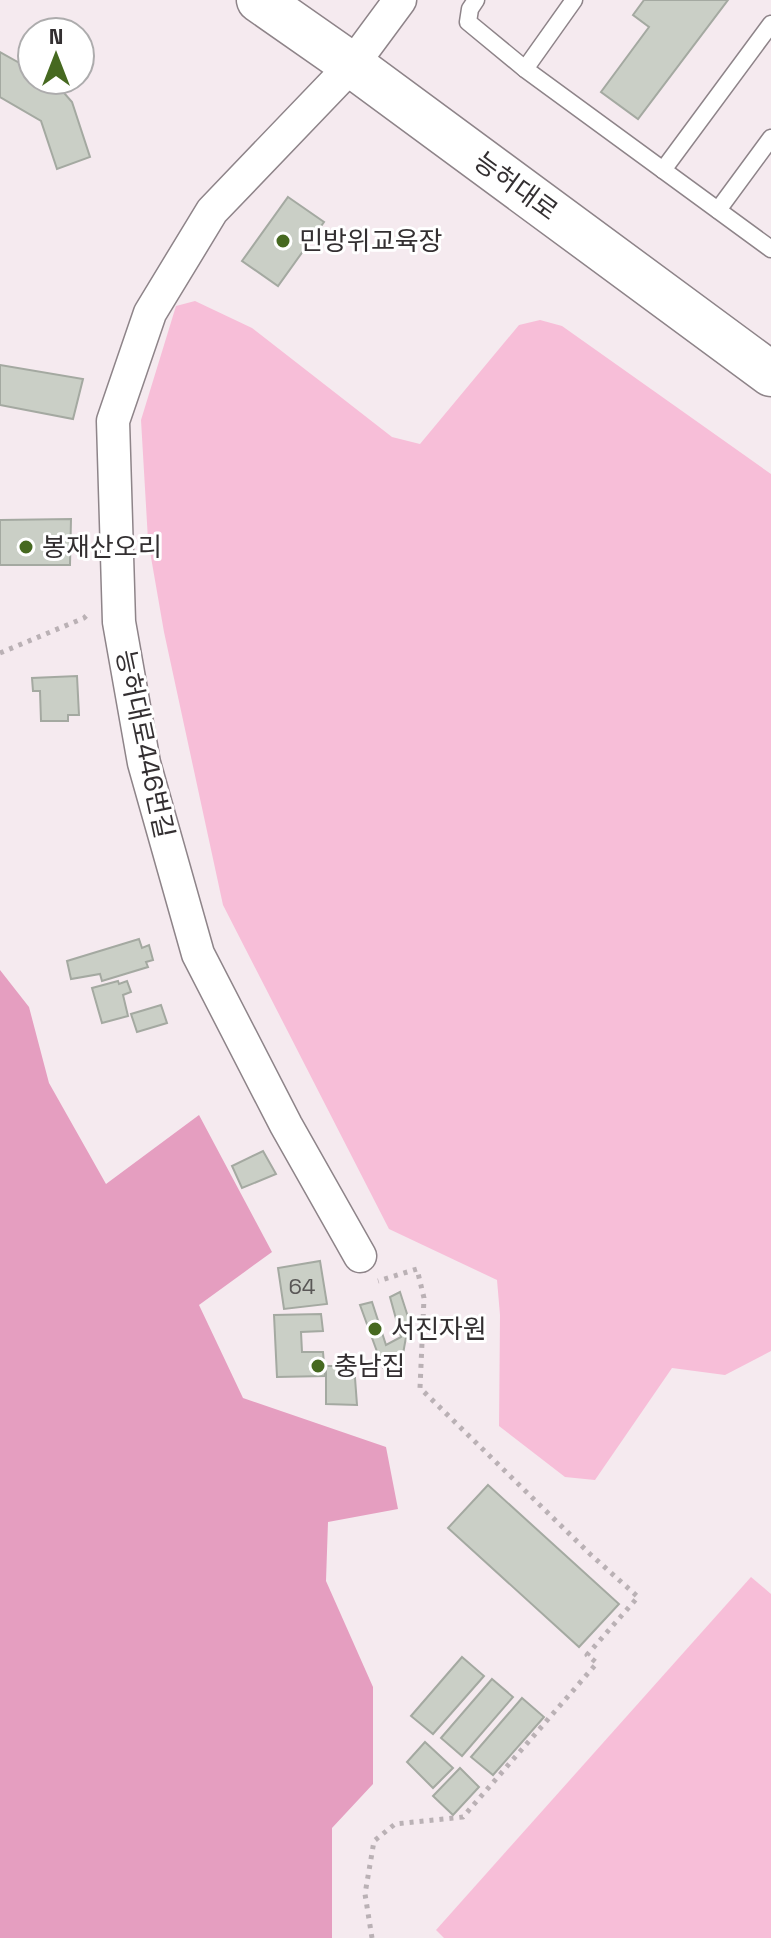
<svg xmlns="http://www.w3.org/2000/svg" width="771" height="1938" font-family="'Space Grotesk','Noto Sans KR',sans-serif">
<rect width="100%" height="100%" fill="#f5eaef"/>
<!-- green -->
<g fill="#f7bed8">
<path d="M 195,301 L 252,328 L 392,437 L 420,444 L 519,325 L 540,320 L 562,326 L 771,474 L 771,1351 L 725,1375 L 672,1368 L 595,1480 L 565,1477 L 499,1426 L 500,1315 L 497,1280 L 389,1229 L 223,905 L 164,632 L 148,540 L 141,420 L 176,306 Z"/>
<path d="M 751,1577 L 771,1594 L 771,1938 L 444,1938 L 436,1930 Z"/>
</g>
<!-- forest -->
<path fill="#e59ec0" d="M 0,970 L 29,1007 L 49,1083 L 106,1184 L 199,1115 L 272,1252 L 199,1305 L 243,1398 L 386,1447 L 398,1509 L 328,1522 L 326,1581 L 373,1687 L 373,1784 L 332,1828 L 332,1938 L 0,1938 Z"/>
<!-- building -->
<g fill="#cacfc6" stroke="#a4a9a1" stroke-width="2">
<path d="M 644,0 L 728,0 L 638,119 L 601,92 L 649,27 L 633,15 Z"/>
<path d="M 0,52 L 32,70 L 32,80 L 48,80 L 58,86 L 72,102 L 90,157 L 57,169 L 41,121 L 0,97 Z"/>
<path d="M 288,197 L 324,222 L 278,286 L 242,261 Z"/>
<path d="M 0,365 L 83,379 L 73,419 L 0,405 Z"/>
<path d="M 71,519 L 70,565 L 0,565 L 0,520 Z"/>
<path d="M 77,676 L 79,715 L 68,715 L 68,721 L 41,721 L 40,691 L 33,691 L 32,678 Z"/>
<path d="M 139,939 L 142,948 L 149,945 L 153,960 L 146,962 L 148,967 L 102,981 L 100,974 L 71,979 L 67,961 Z"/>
<path d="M 118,981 L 119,984 L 127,981 L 131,992 L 123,995 L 128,1016 L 102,1023 L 92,988 Z"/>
<path d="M 161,1005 L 167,1023 L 137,1032 L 131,1014 Z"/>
<path d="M 263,1151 L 276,1174 L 242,1188 L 232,1166 Z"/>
<path d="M 320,1261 L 327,1304 L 284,1309 L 278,1268 Z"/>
<path d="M 400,1292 L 409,1320 L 403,1354 L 399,1367 L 383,1368 L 360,1305 L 372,1302 L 386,1345 L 401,1337 L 390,1297 Z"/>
<path d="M 321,1314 L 323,1331 L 301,1332 L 302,1352 L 323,1352 L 325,1376 L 277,1377 L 274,1315 Z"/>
<path d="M 326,1366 L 346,1366 L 348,1377 L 355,1378 L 357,1405 L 326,1404 Z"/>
<path d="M 488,1485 L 619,1604 L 579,1647 L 448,1528 Z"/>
<path d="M 462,1657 L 484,1676 L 433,1734 L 411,1716 Z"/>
<path d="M 492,1679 L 513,1697 L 462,1756 L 441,1738 Z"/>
<path d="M 522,1698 L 544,1717 L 493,1775 L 471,1757 Z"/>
<path d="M 425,1742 L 453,1768 L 433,1788 L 407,1762 Z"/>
<path d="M 460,1768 L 479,1787 L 453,1815 L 433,1796 Z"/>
</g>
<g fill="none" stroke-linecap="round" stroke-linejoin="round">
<!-- lane casing -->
<g stroke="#8e8489" stroke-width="19">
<g id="lane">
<path d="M 476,0 L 470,9 L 468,22 L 525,69 L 771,249"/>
<path d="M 525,69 L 574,0"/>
<path d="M 663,170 L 771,24"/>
<path d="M 718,210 L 771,138"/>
</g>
</g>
<!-- street casing -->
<g stroke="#8e8489" stroke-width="35">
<path id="street" d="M 360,1256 L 286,1125 L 198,954 L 144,763 L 119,622 L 113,421 L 150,313 L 212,211 L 352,65 L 400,0"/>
</g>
<!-- secondary casing -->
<g stroke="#8e8489" stroke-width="47">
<path id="secondary" d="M 259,0 L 352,65 L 771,374"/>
</g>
<!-- path -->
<g stroke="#bab1b5" stroke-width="5" stroke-dasharray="4 6" stroke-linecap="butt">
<path d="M 0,653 L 84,618 L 89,613"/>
<path d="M 372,1938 L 365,1894 L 374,1841 L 395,1824 L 463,1817 L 597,1663 L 587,1655 L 638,1597 L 590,1554 L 420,1388 L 424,1298 L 417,1269 L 378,1281"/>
</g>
<!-- lane -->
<use href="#lane" stroke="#fff" stroke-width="16"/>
<!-- street -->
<use href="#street" stroke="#fff" stroke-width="32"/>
<!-- secondary -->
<use href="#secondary" stroke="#fff" stroke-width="44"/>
</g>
<!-- markers -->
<g fill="#466920" stroke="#fff" stroke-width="3">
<circle cx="283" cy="241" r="8"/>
<circle cx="26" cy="547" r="8"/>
<circle cx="375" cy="1329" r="8"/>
<circle cx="318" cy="1366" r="8"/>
</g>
<g text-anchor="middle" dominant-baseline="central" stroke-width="6" stroke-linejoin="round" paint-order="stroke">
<!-- number labels -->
<g font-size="22" fill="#595756">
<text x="302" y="1286">64</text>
</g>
<!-- street labels -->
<g font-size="26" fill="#332f31" stroke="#fff">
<text transform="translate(516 186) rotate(36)">능허대로</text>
<text transform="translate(145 744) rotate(78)">능허대로446번길</text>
</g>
<!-- poi labels -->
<g font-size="26" fill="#332f31" stroke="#fff" text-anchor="start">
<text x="299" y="241">민방위교육장</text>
<text x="42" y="547">봉재산오리</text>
<text x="391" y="1329">서진자원</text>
<text x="334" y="1366">충남집</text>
</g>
</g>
<!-- north arrow -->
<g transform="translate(56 56)"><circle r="38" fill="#ffffff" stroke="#adacad" stroke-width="2"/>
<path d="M0-6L14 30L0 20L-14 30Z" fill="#466920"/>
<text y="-12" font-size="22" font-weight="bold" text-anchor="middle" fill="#332f31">N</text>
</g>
</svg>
